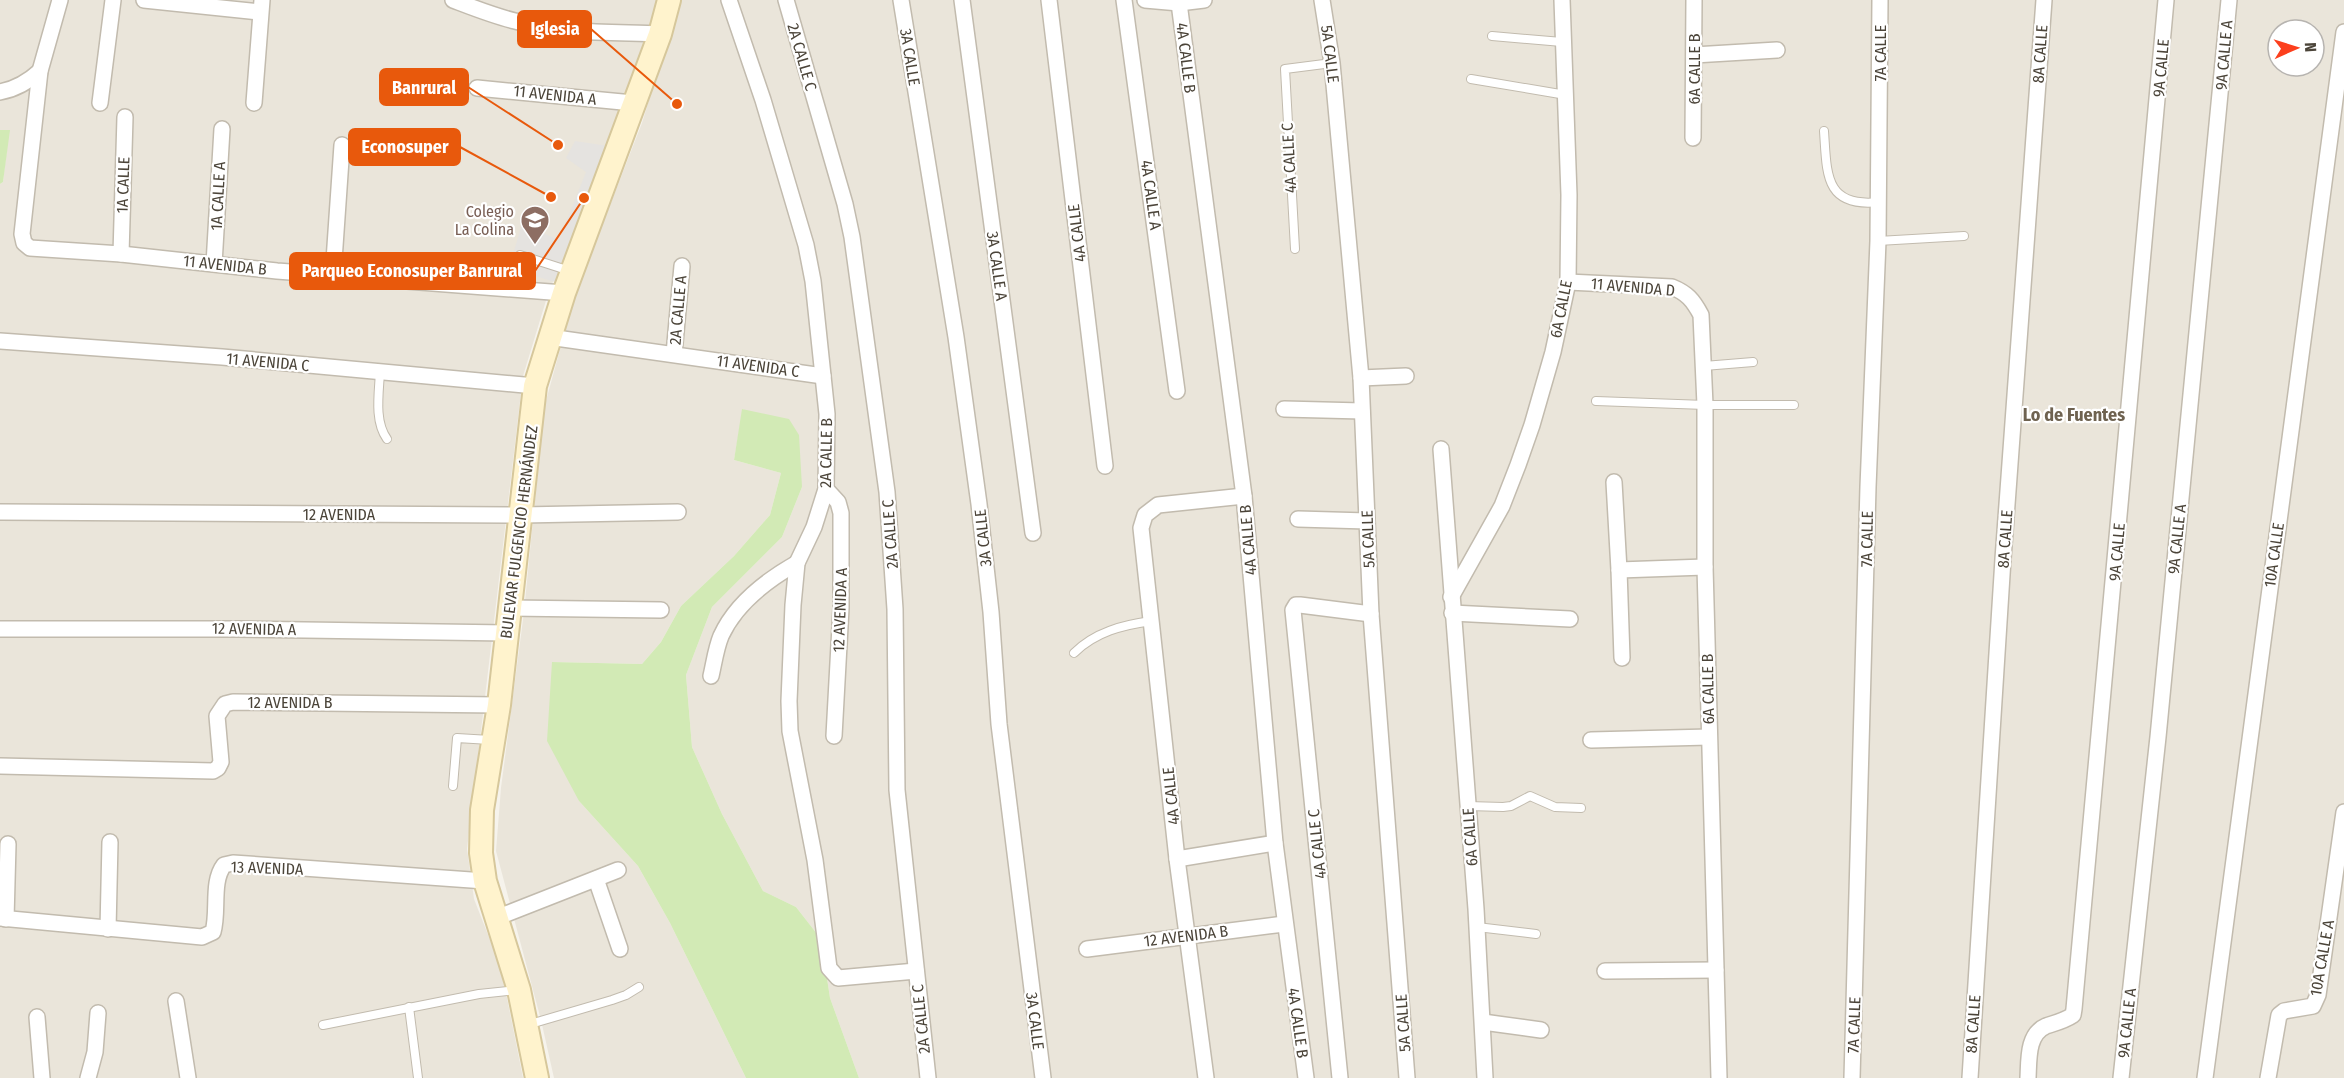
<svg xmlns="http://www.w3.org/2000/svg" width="2344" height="1078" font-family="'Fira Sans Condensed',sans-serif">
<rect width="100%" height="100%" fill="#f6f3ec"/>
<!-- residential -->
<g fill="#eae5da" fill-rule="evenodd">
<path d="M 0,0 L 657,0 L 645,48 L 548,294 L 523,376 L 467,849 L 474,899 L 501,968 L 523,1078 L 0,1078 L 0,184 L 3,182 L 9,130 L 0,130 Z"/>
<path d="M 680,0 L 2344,0 L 2344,1078 L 859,1078 L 830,998 L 821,939 L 796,907 L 763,891 L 722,814 L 692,747 L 686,675 L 712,607 L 782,537 L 802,487 L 743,409 L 734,460 L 781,473 L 770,515 L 734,556 L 681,606 L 661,642 L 642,664 L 552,662 L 579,801 L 638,866 L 670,923 L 746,1078 L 554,1078 L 541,1020 L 496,851 L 501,788 L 524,612 L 544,408 L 575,295 L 642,123 ZM 2278,30 L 2314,30 L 2314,66 L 2278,66 Z"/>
</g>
<!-- green -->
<g fill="#d2eab5">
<path d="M 0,130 L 10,130 L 3,182 L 0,184 Z"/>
<path d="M 742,409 L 789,419 L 799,435 L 802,487 L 782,537 L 712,607 L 686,675 L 692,747 L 722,814 L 763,891 L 796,907 L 821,939 L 830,998 L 859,1078 L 746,1078 L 670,923 L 638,866 L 579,801 L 547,741 L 552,662 L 642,664 L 661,642 L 681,606 L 734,556 L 770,515 L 781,473 L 734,460 Z"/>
</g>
<!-- parking -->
<path fill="#e5e3e0" d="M 575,141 L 615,147 L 558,283 L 509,268 L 522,224 L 559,240 L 586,172 L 566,158 Z"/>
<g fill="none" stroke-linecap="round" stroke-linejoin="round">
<!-- lane casing -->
<g stroke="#c2bbae" stroke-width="10">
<g id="lane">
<path d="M 1492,36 L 1562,42"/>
<path d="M 1471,79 L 1566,95"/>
<path d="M 1824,131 C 1827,173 1824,208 1879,202"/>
<path d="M 1878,241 L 1964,236"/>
<path d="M 1295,249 L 1285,69 L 1332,63"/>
<path d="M 520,255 L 570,271"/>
<path d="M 1704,366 L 1753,362"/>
<path d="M 380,372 C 379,393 374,421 387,439"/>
<path d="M 1596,401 L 1705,405 L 1794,405"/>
<path d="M 1074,653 C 1095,632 1123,625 1151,621"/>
<path d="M 453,786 L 457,738 L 490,740"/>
<path d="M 1468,806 L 1503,807 L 1511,806 L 1530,796 L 1555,807 L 1581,808"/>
<path d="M 1477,927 L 1536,934"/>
<path d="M 409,1007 L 418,1078"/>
<path d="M 323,1025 L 479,994 L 518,990"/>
<path d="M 527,1025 L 612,1000 L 626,995 L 639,987"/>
</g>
</g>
<!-- street casing -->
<g stroke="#c2bbae" stroke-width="18">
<g id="street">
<path d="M 60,0 L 40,71 L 22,234 L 24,243 L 30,248 L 121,254 L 277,271 L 564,293"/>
<path d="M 144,0 L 260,12"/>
<path d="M 453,0 C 474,8 494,16 515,21 C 562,34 612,32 660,34"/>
<path d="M 729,0 L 763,100 L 806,245 L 813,281 L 827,414 L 826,489 L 814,527 L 797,563 L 793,605 L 789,701 L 790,731 L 815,860 L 829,968 L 838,978 L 916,971"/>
<path d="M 786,0 L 845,204 L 852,237 L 887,492 L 895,609 L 897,790 L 928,1078"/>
<path d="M 901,0 L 956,337 L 979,504 L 991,612 L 999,724 L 1043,1078"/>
<path d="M 962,0 L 1033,533"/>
<path d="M 1049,0 L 1105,466"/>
<path d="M 1124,0 L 1177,391"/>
<path d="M 1145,0 L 1179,3 L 1204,0"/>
<path d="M 1322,0 L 1332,63 L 1361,378 L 1371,614 L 1407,1078"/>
<path d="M 1179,3 L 1244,496 L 1275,843 L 1306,1078"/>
<path d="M 1694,55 L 1777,50"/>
<path d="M 477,88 L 633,103"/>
<path d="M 0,92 C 16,89 28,82 40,71"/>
<path d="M 100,103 L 113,0"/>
<path d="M 254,103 L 262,0"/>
<path d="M 1693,138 L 1694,0"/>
<path d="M 121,254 L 125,117"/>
<path d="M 214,264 L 222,129"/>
<path d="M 333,275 L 342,145"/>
<path d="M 1568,282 L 1672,287 C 1687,293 1693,300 1701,315 L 1705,405 L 1705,567 L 1719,1078"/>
<path d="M 549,337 L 823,376"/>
<path d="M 0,341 L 222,357 L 535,386"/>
<path d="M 674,354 L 682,266"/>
<path d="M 1361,378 L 1406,376"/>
<path d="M 1284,409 L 1362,411"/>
<path d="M 1441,449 L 1476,909 L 1485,1078"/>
<path d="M 1614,482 L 1619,570"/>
<path d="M 826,489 L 838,502 L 841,513 L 841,608 L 834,736"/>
<path d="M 0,512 L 522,515 L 678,512"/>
<path d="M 1298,519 L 1367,521"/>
<path d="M 1451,597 L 1502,506 L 1518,465 L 1532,425 L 1553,352 L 1568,282 L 1569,195 L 1562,0"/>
<path d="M 510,608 L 661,610"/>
<path d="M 1452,613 L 1570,619"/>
<path d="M 0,629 L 238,629 L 507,633"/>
<path d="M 1622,658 L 1619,570 L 1705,567"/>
<path d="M 711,676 C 714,663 716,648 721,636 C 736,603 767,580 797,563"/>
<path d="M 1591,740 L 1709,737"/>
<path d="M 0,766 L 213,771 L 218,768 L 221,762 L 217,716 L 225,704 L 233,702 L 499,705"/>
<path d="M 1177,859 L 1275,843"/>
<path d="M 596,879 L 620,949"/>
<path d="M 0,918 L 202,937 L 213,932 C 219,911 211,882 224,865 L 233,863 L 485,881"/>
<path d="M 496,918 L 618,870"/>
<path d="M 6,919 L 8,844"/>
<path d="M 108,929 L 110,842"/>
<path d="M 1087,949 L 1284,924"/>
<path d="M 1605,971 L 1716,970"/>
<path d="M 176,1001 L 188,1078"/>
<path d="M 37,1017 L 42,1078"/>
<path d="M 1483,1022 L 1541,1030"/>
<path d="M 88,1078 L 95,1052 L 98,1013"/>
<path d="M 1206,1078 L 1177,859 L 1141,528 L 1145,515 L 1158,505 L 1244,496"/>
<path d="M 1340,1078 L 1293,610 L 1296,605 L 1300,605 L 1371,614"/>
<path d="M 1852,1078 L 1868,487 L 1878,241 L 1880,0"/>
<path d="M 1970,1078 L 2003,559 L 2044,0"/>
<path d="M 2028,1078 C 2029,1060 2027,1034 2046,1026 C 2055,1023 2064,1021 2073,1015 L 2074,1009 L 2166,0"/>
<path d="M 2121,1078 L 2158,737 L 2229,0"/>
<path d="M 2205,1078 L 2344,32"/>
<path d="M 2268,1078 L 2279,1015 L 2284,1011 L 2313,1006 L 2318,995 L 2344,812"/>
</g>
</g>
<!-- secondary casing -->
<g stroke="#d6c79b" stroke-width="26">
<path id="secondary" d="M 537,1078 L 519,990 L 485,881 L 481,853 L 482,810 L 499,705 L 535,386 L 564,293 L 660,34 L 669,0"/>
</g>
<!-- lane -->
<use href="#lane" stroke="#fff" stroke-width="8"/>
<!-- street -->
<use href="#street" stroke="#fff" stroke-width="15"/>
<!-- secondary -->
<use href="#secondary" stroke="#fff3cd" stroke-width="22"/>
</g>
<!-- icons -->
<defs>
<g id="school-pin" transform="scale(1.5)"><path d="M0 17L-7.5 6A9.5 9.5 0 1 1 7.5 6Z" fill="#8d6e63" stroke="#fff"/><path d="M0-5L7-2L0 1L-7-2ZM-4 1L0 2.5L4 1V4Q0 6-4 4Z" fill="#fff"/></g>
</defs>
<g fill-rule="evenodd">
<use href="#school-pin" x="535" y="220"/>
</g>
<g text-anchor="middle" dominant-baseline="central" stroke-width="4.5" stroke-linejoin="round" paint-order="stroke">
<!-- street labels -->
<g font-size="16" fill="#4b4439" stroke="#fff">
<text transform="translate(1880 53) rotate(-90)">7A CALLE</text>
<text transform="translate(1330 54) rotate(83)">5A CALLE</text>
<text transform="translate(2040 54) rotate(-86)">8A CALLE</text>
<text transform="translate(2224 55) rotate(-85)">9A CALLE A</text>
<text transform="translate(802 57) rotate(74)">2A CALLE C</text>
<text transform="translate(910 57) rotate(81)">3A CALLE</text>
<text transform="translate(1186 58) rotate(83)">4A CALLE B</text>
<text transform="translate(2161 68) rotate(-85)">9A CALLE</text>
<text transform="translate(1694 69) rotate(-90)">6A CALLE B</text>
<text transform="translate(555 95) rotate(6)">11 AVENIDA A</text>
<text transform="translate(1289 158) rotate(-93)">4A CALLE C</text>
<text transform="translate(123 185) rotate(-88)">1A CALLE</text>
<text transform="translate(1151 195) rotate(82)">4A CALLE A</text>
<text transform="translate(218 196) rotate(-87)">1A CALLE A</text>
<text transform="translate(1077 233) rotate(-97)">4A CALLE</text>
<text transform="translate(225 265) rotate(6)">11 AVENIDA B</text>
<text transform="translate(997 266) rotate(82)">3A CALLE A</text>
<text transform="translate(1633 287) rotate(5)">11 AVENIDA D</text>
<text transform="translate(1561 309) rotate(-79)">6A CALLE</text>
<text transform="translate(678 310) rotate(-85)">2A CALLE A</text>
<text transform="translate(268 362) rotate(5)">11 AVENIDA C</text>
<text transform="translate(758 366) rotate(8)">11 AVENIDA C</text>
<text transform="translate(826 453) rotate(-89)">2A CALLE B</text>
<text x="339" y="514">12 AVENIDA</text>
<text transform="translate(519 532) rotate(-83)">BULEVAR FULGENCIO HERNÁNDEZ</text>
<text transform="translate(890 534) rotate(-94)">2A CALLE C</text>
<text transform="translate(983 538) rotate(-96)">3A CALLE</text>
<text transform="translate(1368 539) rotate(-92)">5A CALLE</text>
<text transform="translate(1867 539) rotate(-89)">7A CALLE</text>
<text transform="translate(2005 539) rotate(-86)">8A CALLE</text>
<text transform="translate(2177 539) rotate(-84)">9A CALLE A</text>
<text transform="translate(1248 540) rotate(-95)">4A CALLE B</text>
<text transform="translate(2117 552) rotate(-85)">9A CALLE</text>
<text transform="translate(2274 555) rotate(-82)">10A CALLE</text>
<text transform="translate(840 610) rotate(-88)">12 AVENIDA A</text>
<text transform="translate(254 629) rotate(1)">12 AVENIDA A</text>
<text transform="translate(1708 689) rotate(-91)">6A CALLE B</text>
<text x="290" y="702">12 AVENIDA B</text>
<text transform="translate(1171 796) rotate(-96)">4A CALLE</text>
<text transform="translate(1470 837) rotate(-94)">6A CALLE</text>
<text transform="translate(1317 844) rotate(-96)">4A CALLE C</text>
<text transform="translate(267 868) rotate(2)">13 AVENIDA</text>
<text transform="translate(1186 936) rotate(-7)">12 AVENIDA B</text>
<text transform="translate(2322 958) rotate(-80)">10A CALLE A</text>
<text transform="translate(921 1019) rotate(-96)">2A CALLE C</text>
<text transform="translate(1035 1021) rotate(83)">3A CALLE</text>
<text transform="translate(1298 1023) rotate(82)">4A CALLE B</text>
<text transform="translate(1403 1023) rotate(-94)">5A CALLE</text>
<text transform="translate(2127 1023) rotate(-84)">9A CALLE A</text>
<text transform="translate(1973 1024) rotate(-86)">8A CALLE</text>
<text transform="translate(1854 1025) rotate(-88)">7A CALLE</text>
</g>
<!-- education labels -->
<g font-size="16" fill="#785e54" stroke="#fff" text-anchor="end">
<text x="514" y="211">Colegio<tspan x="514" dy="18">La Colina</tspan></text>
</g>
<!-- neighbourhood labels -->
<g font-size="18" font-weight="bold" fill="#6e6250" stroke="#fff">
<text x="2074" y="415">Lo de Fuentes</text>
</g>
</g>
<!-- callouts -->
<path fill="none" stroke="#e8590c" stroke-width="2" d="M677 104L591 29M558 145L468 87M551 197L460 147M584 198L535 271"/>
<g fill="#e8590c" stroke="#fff" stroke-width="2">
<circle cx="677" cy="104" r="6"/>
<circle cx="558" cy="145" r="6"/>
<circle cx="551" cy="197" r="6"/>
<circle cx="584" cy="198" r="6"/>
</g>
<g fill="#e8590c" stroke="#e8590c" stroke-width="2">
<rect x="518" y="11" width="73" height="36" rx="6"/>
<rect x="380" y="69" width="88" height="36" rx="6"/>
<rect x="349" y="129" width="111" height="36" rx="6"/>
<rect x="290" y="253" width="245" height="36" rx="6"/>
</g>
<g font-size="18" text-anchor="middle" font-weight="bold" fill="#fff">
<text x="555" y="35">Iglesia</text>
<text x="424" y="94">Banrural</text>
<text x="405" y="153">Econosuper</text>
<text x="412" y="277">Parqueo Econosuper Banrural</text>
</g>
<!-- north arrow -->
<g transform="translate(2296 48) rotate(87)"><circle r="28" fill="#ffffff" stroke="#b7b4b0" stroke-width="1.5"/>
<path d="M0-4.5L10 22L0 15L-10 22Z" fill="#fc3f1d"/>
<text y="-9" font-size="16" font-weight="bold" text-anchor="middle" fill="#4b4439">N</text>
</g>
</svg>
